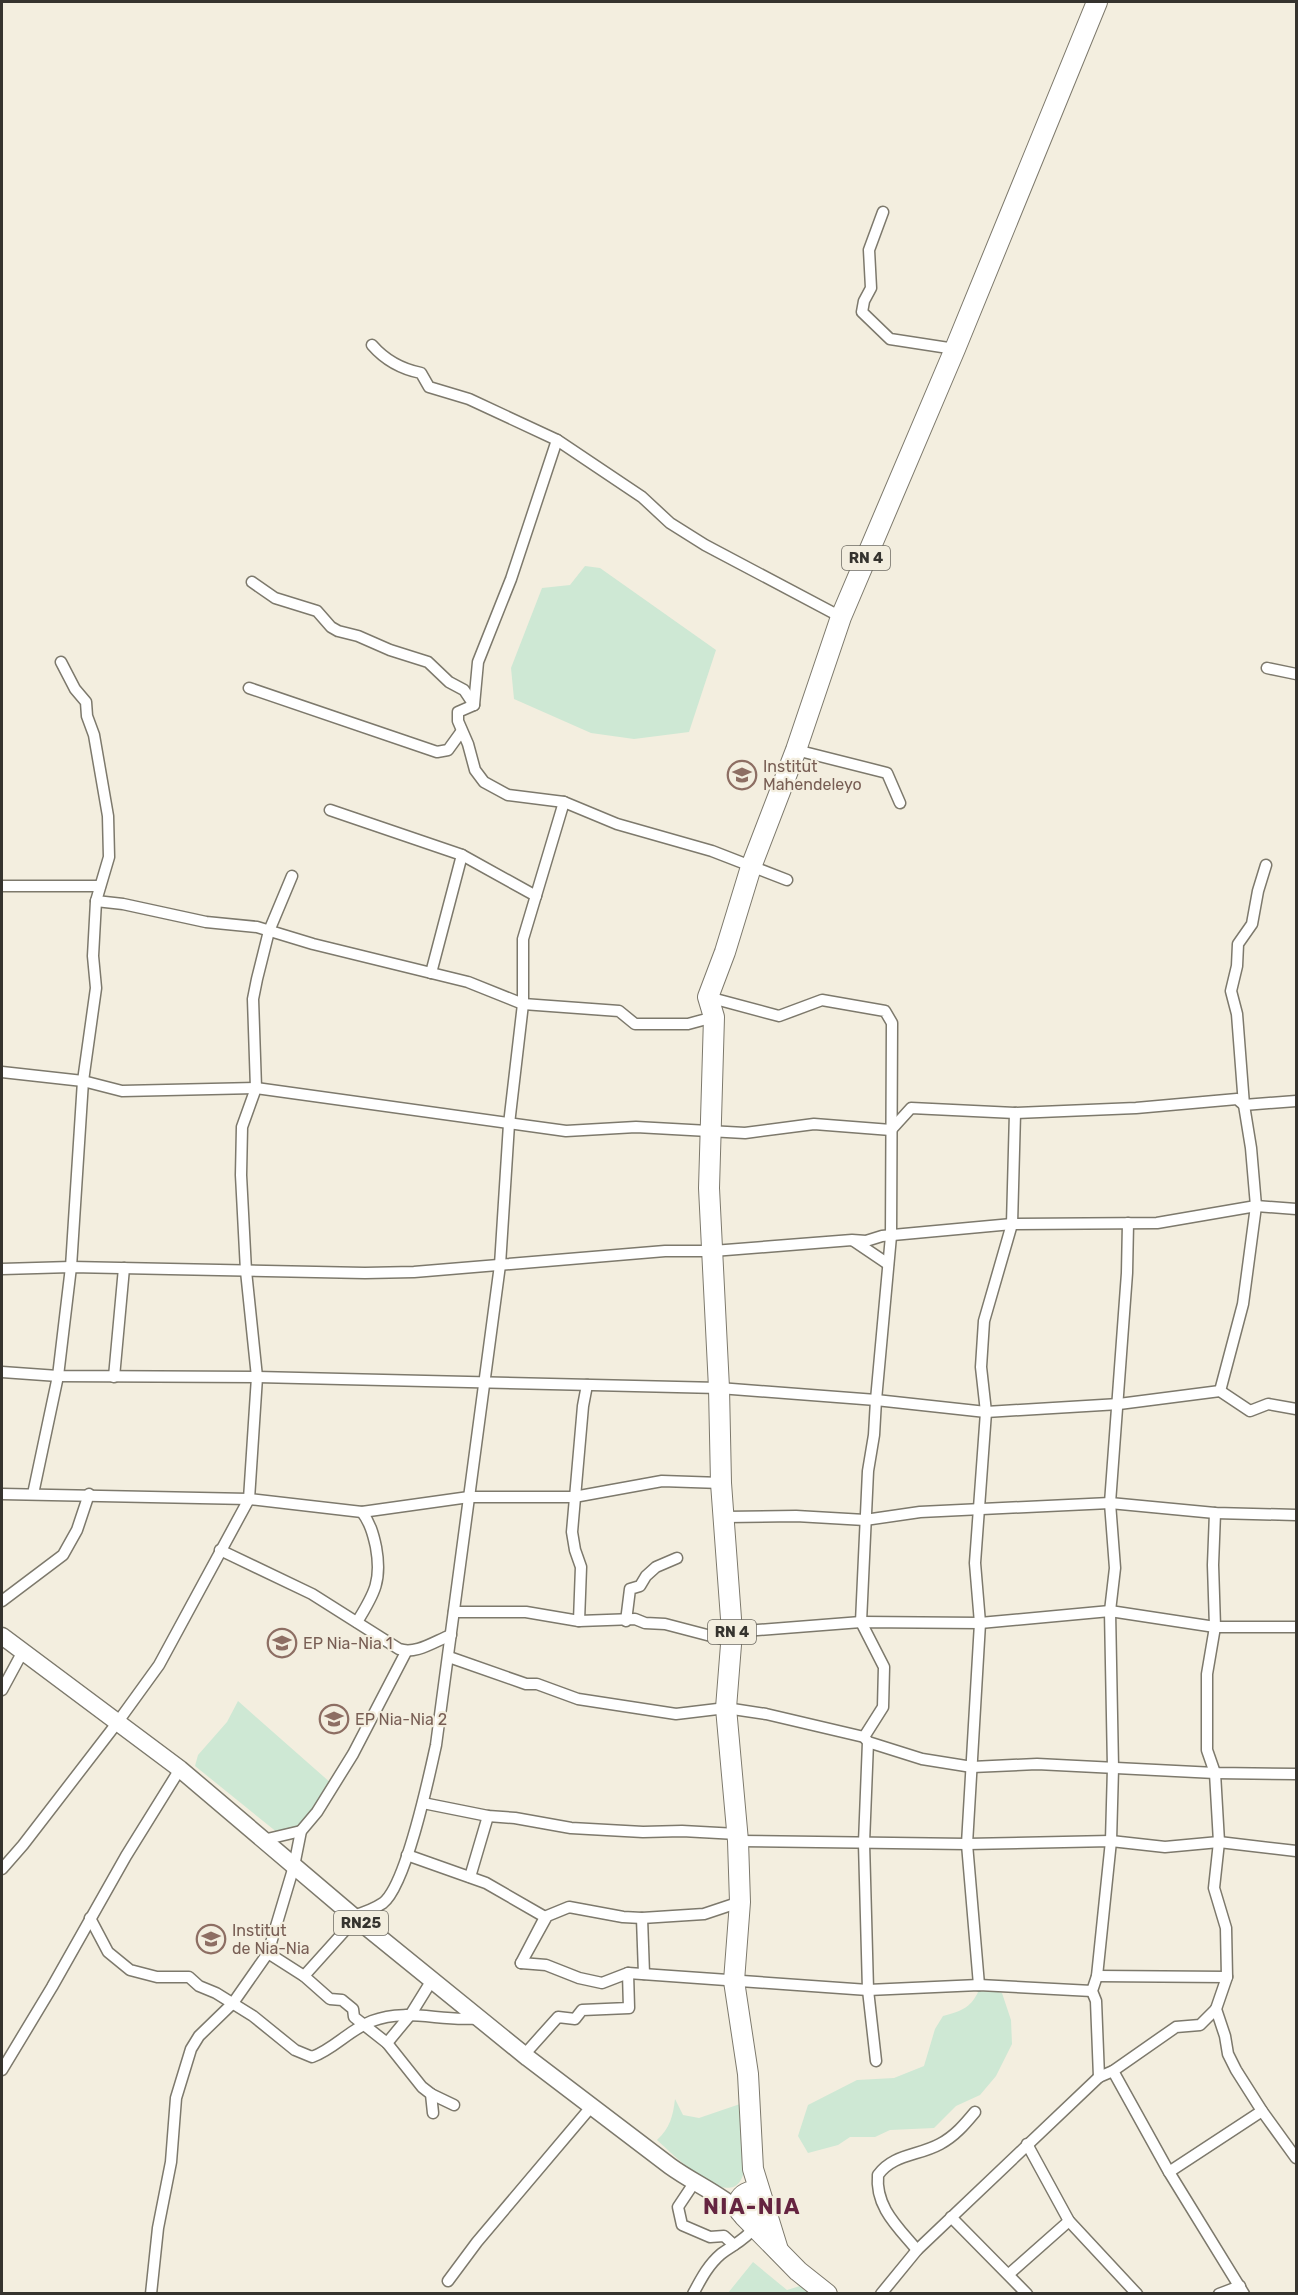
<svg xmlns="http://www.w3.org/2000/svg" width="1298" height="2295" font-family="Rubik,sans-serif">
<rect width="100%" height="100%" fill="#f3eedf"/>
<!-- green -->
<g fill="#cee8d4">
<path d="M 585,566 L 600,568 L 716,650 L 689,732 L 634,739 L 591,733 L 514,699 L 511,668 L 542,588 L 570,585 Z"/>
<path d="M 238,1701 L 332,1784 L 300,1829 L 278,1833 L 195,1766 L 198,1755 L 227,1722 Z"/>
<path d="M 980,1988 L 1002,1993 L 1011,2020 L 1012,2044 L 996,2076 L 980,2095 L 956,2106 L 934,2128 L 890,2130 L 875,2137 L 850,2137 L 838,2145 L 808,2153 L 798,2136 L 808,2105 L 857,2080 L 894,2078 L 924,2066 L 935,2029 L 943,2016 C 964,2010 971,2008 980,1988 Z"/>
<path d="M 675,2099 L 683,2115 L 699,2118 L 740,2104 C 742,2123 747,2146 745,2165 C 739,2223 673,2154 657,2140 C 670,2128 673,2116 675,2099 Z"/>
<path d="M 753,2262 L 787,2290 L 800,2286 L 810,2293 L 728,2293 Z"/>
</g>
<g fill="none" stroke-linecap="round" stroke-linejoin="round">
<!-- street casing -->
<g stroke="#7d796c" stroke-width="13">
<g id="street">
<path d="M 883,212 L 869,250 L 871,288 L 864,301 L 862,312 L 890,339 L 955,349"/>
<path d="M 372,345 C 385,360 401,369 421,373 L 429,387 L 469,399 L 557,440 L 642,497 L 670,523 L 705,545 L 841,617"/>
<path d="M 557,440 L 511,579 L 478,662 L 474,705 L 458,712 L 458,721 L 468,744 L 475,770 L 484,782 L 508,795 L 564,802 L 617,824 L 712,851 L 787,880"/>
<path d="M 252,582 L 275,598 L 317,611 L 331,627 L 338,631 L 358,636 L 390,650 L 428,662 L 449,682 L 464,690 L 474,705"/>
<path d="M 1267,668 L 1296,674"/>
<path d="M 249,688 L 437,752 L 448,750 L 461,732"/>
<path d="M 796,750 L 887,773 L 900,803"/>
<path d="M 330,810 L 462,855 L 536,896"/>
<path d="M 2,886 L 100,886"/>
<path d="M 96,901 L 123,904 L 206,922 L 257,927 L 313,944 L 468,982 L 523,1004 L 619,1011 L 635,1024 L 688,1024 L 714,1017"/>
<path d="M 431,973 L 462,855"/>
<path d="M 708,997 L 779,1016 L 822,1000 L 885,1011 L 892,1023 L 891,1236 L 876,1400 L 874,1435 L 868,1471 L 861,1622 L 884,1667 L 883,1707 L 864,1737 L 868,1742 L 864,1843 L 868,1990 L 876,2061"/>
<path d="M 2,1072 L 83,1081 L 122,1091 L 256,1088 L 566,1131 L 636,1127 L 745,1133 L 814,1124 L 891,1130 L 911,1108 L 1015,1113 L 1136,1108 L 1237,1099 L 1244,1105 L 1296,1101"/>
<path d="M 854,1241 L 888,1264"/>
<path d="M 2,1269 L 71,1267 L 365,1273 L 414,1272 L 665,1251 L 713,1251 L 852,1240 L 866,1241 L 882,1236 L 1012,1224 L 1157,1223 L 1256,1206 L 1296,1209"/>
<path d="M 2,1372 L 58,1376 L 257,1377 L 719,1388 L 876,1400 L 986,1412 L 1119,1404 L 1220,1391 L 1250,1411 L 1268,1404 L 1296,1409"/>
<path d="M 114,1377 L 124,1268"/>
<path d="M 1220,1391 L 1243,1304 L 1256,1206 L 1251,1148 L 1244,1105 L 1237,1014 L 1231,991 L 1237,966 L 1238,944 L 1252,924 L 1258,891 L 1266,865"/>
<path d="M 2,1494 L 249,1499 L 362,1512 L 469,1497 L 574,1497 L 662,1481 L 721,1483"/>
<path d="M 33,1494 L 58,1376 L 71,1267 L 83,1081 L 96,988 L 93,956 L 96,901 L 109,857 L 108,816 L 94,735 L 87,716 L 86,702 L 75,689 L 61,662"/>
<path d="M 1215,1513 L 1213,1565 L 1215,1627 L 1207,1674 L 1207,1750 L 1215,1773 L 1219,1842 L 1214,1888 L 1226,1928 L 1227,1977 L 1216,2009 L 1225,2036 L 1228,2054 L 1236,2070 L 1262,2111 L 1296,2158"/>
<path d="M 725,1517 L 796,1516 L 865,1520 L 920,1512 L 1110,1503 L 1215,1513 L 1296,1515"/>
<path d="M 220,1550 L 312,1594 L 399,1649 C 416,1655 435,1641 451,1635"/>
<path d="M 2,1601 L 63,1555 L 77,1530 L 89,1494"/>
<path d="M 454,1612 L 526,1612 L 579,1621 L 635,1619 L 645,1623 L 665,1624 L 730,1641"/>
<path d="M 579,1621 L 581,1567 L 575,1550 L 572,1532 L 583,1406 L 587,1385"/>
<path d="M 626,1621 L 630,1589 L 640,1586 L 646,1576 L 656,1567 L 677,1558"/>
<path d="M 357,1622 C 375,1593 382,1580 376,1547 C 373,1533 370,1523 362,1512"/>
<path d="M 732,1632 L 861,1622 L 980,1623 L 1110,1611 L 1215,1627 L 1296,1627"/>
<path d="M 449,1657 L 526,1684 L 537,1684 L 578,1699 L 676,1714 L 726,1708 L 766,1714 L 864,1737"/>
<path d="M 2,1690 L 22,1653"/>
<path d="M 868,1742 L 922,1759 L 972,1767 L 1037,1764 L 1215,1773 L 1296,1774"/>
<path d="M 423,1803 L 488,1816 L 515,1818 L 571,1828 L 643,1832 L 682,1831 L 737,1834"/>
<path d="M 263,1840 L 301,1831"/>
<path d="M 738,1841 L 967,1844 L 1111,1841 L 1165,1847 L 1219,1842 L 1296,1851"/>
<path d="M 407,1855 L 486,1883 L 545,1917 L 521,1963 L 547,1916 L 569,1907 L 623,1917 L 642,1918 L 704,1914 L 740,1902"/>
<path d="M 2,1869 L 23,1845 L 117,1723 L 159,1665 L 249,1499 L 257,1377 L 246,1271 L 241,1175 L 242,1127 L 256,1088 L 253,999 L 257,979 L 269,931 L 292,876"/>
<path d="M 470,1877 L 488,1816"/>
<path d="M 90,1918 L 108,1952 L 130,1970 L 157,1977 L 189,1977 L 199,1986 L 216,1993 L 253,2016 L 295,2050 L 312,2057 C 334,2049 349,2030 372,2021 C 408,2007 443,2023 479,2018"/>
<path d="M 642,1918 L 644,1974"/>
<path d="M 268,1953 L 304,1976 L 330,1999 L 342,2000 L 353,2009 L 354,2017 L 387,2043 L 411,2014 L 432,1980"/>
<path d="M 521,1963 L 546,1965 L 579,1978 L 602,1983 L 628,1973 L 868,1990 L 979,1985 L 1092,1991"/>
<path d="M 304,1976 L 349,1926 L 353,1916 C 363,1913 374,1909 383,1903 C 406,1885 429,1777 436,1745 L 500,1265 L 509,1124 L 523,1004 L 523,939 L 564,802"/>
<path d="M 1097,1976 L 1227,1977"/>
<path d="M 979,1985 L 967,1844 L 980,1623 L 975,1563 L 986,1412 L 981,1367 L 984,1321 L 1012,1224 L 1015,1113"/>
<path d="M 387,2043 L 422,2087 L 431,2094 L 433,2113"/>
<path d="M 524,2055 L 558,2017 L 575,2019 L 582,2010 L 629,2008 L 628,1973"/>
<path d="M 2,2070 L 52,1987 L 126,1856 L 180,1769"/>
<path d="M 1113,2071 L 1169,2172 L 1244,2294"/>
<path d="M 1099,2077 L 1096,2001 L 1092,1991 L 1097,1976 L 1111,1841 L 1113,1768 L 1110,1611 L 1115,1568 L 1110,1503 L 1127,1273 L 1128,1223"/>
<path d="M 431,2094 L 454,2105"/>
<path d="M 1027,2144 L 1069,2221 L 1137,2294"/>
<path d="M 1169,2172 L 1262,2111"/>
<path d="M 694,2183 L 678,2207 L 682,2225 L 710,2237 L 724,2236 L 734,2245"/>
<path d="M 951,2217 L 1027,2294"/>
<path d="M 917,2250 C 898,2227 875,2207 878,2175 C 893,2154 918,2156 940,2144 C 955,2136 965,2124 975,2112"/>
<path d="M 1009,2274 L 1069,2221"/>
<path d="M 448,2281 L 477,2242 L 591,2107"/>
<path d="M 151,2294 L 158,2228 L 171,2162 L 176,2098 L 191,2049 L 199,2036 L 233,2003 L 268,1953 L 294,1866 L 301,1831 L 317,1812 L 353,1754 L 406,1652"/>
<path d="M 693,2294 C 701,2279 708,2265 721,2254 C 733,2245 745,2240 755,2227"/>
<path d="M 881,2294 L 917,2250 L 1099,2077 L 1113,2071 L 1176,2027 L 1200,2025 L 1216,2009"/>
<path d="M 1219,2294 L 1240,2286"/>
</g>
</g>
<!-- primary casing -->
<g stroke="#7d796c" stroke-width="19">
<path id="primary" d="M 2,1636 L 180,1769 L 353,1916 L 528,2058 L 670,2166 C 692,2182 718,2193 739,2211"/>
</g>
<!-- highway casing -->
<g stroke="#7d796c" stroke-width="22">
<g id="highway">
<path d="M 744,2216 L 798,2271 L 827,2294"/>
<path d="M 755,2217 C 736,2219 732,2198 749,2192 L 761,2197"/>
<path d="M 778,2250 L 753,2169 L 748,2074 L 734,1981 L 740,1902 L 738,1841 L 726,1708 L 732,1632 L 721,1483 L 719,1388 L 709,1188 L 714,1017 L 708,997 L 725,952 L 751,867 L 796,750 L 841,617 L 955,349 L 1097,2"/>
</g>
</g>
<!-- street -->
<use href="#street" stroke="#fff" stroke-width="10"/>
<!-- primary -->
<use href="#primary" stroke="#fff" stroke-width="16"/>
<!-- highway -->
<use href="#highway" stroke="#fff" stroke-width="20"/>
</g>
<!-- icons -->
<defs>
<g id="school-ring" transform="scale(1.5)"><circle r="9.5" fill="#f3eedf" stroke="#8d6e63" stroke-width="1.5"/><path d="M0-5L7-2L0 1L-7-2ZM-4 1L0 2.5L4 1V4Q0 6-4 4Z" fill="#8d6e63"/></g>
</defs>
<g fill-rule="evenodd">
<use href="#school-ring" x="742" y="775"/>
<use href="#school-ring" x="282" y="1643"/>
<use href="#school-ring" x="334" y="1719"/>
<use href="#school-ring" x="211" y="1939"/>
</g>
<g text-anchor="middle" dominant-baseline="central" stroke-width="4.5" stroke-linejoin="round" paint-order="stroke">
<!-- shield labels -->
<g fill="#f3eedf" stroke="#6e6b63" stroke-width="1.5">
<rect x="842" y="546" width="48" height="24" rx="4.5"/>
<rect x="708" y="1620" width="48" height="24" rx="4.5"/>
<rect x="334" y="1911" width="54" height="24" rx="4.5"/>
</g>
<g font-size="15" font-weight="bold" fill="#35332e">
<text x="866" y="558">RN 4</text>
<text x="732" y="1632">RN 4</text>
<text x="361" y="1923">RN25</text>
</g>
<!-- education labels -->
<g font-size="16" fill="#785e54" stroke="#f3eedf" text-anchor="start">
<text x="763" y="766">Institut<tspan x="763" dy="18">Mahendeleyo</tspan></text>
<text x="303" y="1643">EP Nia-Nia 1</text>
<text x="355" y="1719">EP Nia-Nia 2</text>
<text x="232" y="1930">Institut<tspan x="232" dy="18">de Nia-Nia</tspan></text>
</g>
<!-- district labels -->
<g font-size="22" font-weight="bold" letter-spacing="1.5" fill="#652440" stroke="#f3eedf">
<text x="752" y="2206">NIA-NIA</text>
</g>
</g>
<!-- border -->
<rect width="1298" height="2295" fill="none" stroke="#35332e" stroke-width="6"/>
</svg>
